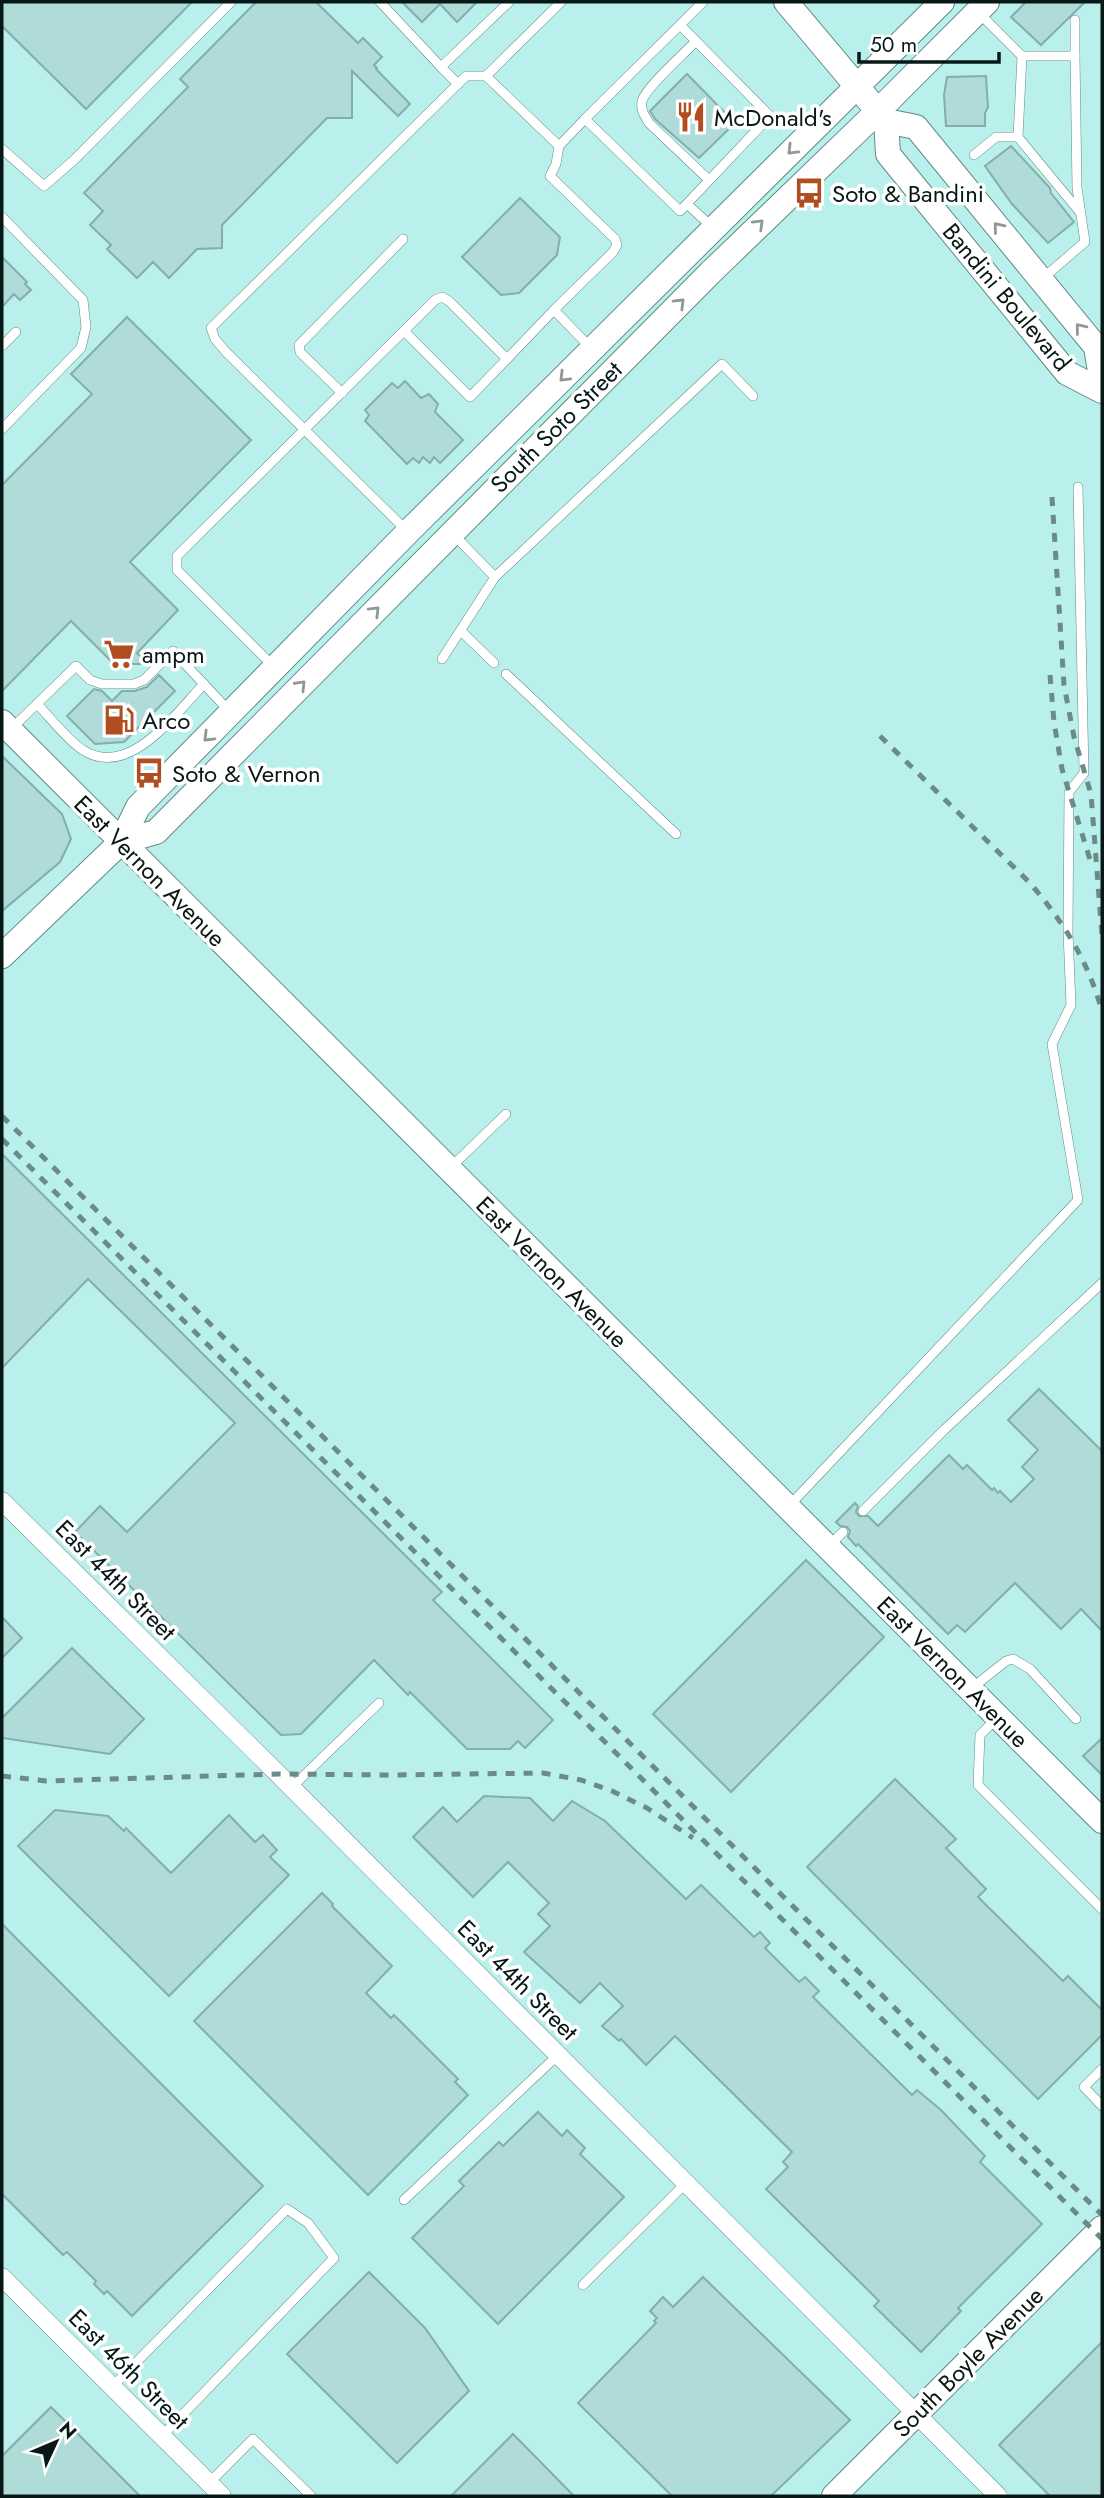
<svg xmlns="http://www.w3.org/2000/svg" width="1104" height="2498" font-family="Jost,sans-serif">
<rect width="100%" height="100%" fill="#cdf9f6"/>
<!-- built -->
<rect fill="#b9f0ec" x="2" y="2" width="1100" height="2494"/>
<!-- building -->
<g fill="#afdbd8" stroke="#84aeab" stroke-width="2">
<path d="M 2,2 L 192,2 L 86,109 L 2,26 Z"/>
<path d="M 256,2 L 316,2 L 358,43 L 363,38 L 382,57 L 374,65 L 377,68 L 376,69 L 410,104 L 398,116 L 352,71 L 352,118 L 327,118 L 222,225 L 222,248 L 197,249 L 169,278 L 153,262 L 137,278 L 107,249 L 111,245 L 90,225 L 103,211 L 84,193 L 188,87 L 180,79 Z"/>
<path d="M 402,2 L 477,2 L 457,22 L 440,4 L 422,22 Z"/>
<path d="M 1026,2 L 1085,2 L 1041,45 L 1011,17 Z"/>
<path d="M 687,74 L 735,123 L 699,158 L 655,119 L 650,111 Z"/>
<path d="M 986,76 L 988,107 L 985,113 L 985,126 L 946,126 L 944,95 L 947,77 Z"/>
<path d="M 1011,146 L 1050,188 L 1051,193 L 1074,222 L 1048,243 L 1012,204 L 985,166 Z"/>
<path d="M 520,198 L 560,237 L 557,255 L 519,293 L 501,295 L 462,257 Z"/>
<path d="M 2,257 L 27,282 L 25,284 L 31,290 L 20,300 L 14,294 L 2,307 Z"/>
<path d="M 127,317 L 251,440 L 130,562 L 178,610 L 137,653 L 148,664 L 114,664 L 71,621 L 2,691 L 2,485 L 92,394 L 71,374 Z"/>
<path d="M 405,381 L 421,398 L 429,394 L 438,404 L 435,412 L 463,440 L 440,463 L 434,457 L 430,463 L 423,457 L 419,463 L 413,458 L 407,464 L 365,421 L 369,415 L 365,410 L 392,383 L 398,388 Z"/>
<path d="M 159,675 L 175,691 L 124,742 L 95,744 L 67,716 L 94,689 L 102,691 L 112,701 L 122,691 L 135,691 L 147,687 Z"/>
<path d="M 2,756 L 62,814 L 71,839 L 60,862 L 2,911 Z"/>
<path d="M 2,1154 L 442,1592 L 433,1600 L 553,1720 L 525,1748 L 518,1741 L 510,1749 L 467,1749 L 410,1692 L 408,1695 L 374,1660 L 301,1734 L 281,1735 L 75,1532 L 100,1506 L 127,1532 L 235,1423 L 88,1279 L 2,1368 Z"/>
<path d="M 1039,1389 L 1102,1451 L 1102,1631 L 1081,1609 L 1061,1629 L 1015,1583 L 965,1632 L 957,1625 L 948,1634 L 858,1544 L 856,1546 L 848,1537 L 850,1531 L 847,1527 L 840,1526 L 836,1522 L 855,1503 L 858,1506 L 856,1512 L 859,1516 L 868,1516 L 878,1526 L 949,1455 L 963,1469 L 967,1465 L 992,1490 L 994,1488 L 998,1493 L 1000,1491 L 1011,1502 L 1034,1479 L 1022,1467 L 1038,1450 L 1008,1420 Z"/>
<path d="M 806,1560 L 884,1637 L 731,1792 L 653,1714 Z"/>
<path d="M 2,1617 L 22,1638 L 2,1658 Z"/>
<path d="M 72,1648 L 144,1719 L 110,1754 L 2,1738 L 2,1718 Z"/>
<path d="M 1102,1738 L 1102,1775 L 1083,1756 Z"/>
<path d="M 895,1779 L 956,1839 L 946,1848 L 986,1889 L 978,1897 L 1063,1981 L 1068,1976 L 1102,2010 L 1102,2035 L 1038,2099 L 807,1867 Z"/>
<path d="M 484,1796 L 530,1798 L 553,1821 L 572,1801 L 605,1821 L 686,1899 L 701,1885 L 754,1937 L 760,1932 L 770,1943 L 765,1948 L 799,1982 L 805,1977 L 819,1991 L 813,1997 L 912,2095 L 917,2090 L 941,2110 L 985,2156 L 980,2162 L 1042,2224 L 958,2308 L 961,2311 L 921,2352 L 874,2306 L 879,2301 L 766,2189 L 788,2167 L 783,2162 L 792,2152 L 675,2036 L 646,2065 L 621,2039 L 619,2041 L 602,2026 L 623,2006 L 600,1983 L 580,2003 L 524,1952 L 550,1926 L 538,1914 L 549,1903 L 508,1862 L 473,1897 L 413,1837 L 443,1807 L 457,1822 Z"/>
<path d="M 55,1810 L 108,1816 L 124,1831 L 126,1828 L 171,1873 L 229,1815 L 255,1842 L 263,1835 L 277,1850 L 270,1857 L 289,1875 L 169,1996 L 18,1846 Z"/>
<path d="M 322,1893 L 333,1904 L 332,1906 L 392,1966 L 366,1993 L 391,2018 L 394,2015 L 458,2079 L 455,2082 L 468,2095 L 368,2195 L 194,2021 Z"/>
<path d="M 2,1924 L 263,2186 L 132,2316 L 107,2291 L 104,2294 L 94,2284 L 96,2281 L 67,2252 L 63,2255 L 2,2194 Z"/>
<path d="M 538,2112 L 562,2136 L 567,2130 L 585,2148 L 580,2154 L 624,2197 L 498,2324 L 412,2238 L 464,2186 L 459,2181 L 499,2142 L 503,2146 Z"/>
<path d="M 369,2272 L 425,2328 L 469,2391 L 397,2463 L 287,2354 Z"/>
<path d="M 703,2277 L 850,2420 L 771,2496 L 672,2496 L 578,2403 L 656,2323 L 654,2321 L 657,2318 L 650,2311 L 663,2297 L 673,2307 Z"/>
<path d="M 1102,2342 L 1102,2496 L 1050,2496 L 999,2445 Z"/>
<path d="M 51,2407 L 140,2496 L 2,2496 L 2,2456 Z"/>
<path d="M 513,2434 L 574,2496 L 451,2496 Z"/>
</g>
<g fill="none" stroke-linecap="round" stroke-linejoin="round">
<!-- lane casing -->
<g stroke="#618a87" stroke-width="10">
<g id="lane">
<path d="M 380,2 L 441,67"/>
<path d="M 979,13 L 1022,56 L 1075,56 L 1077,188 L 1085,242 L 1042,279"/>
<path d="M 680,25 L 770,116 L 680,211 L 585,119 L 703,2"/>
<path d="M 696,41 C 684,54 646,87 642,101 C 640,110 645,116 649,123 L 709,180"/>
<path d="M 1075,56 L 1075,20"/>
<path d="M 486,76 L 561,2"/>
<path d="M 458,84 L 441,67 L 509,2"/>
<path d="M 1018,137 L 1079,211"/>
<path d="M 559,146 L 585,119"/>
<path d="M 2,149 L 44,186 L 74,160 L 231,2"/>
<path d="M 974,155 L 996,137 L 1018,137 L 1022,56"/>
<path d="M 687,204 L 711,226"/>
<path d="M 2,217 L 83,300 L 86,327 L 81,348 L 2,429"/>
<path d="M 404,331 L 470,397 L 507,359"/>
<path d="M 2,346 L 16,332"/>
<path d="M 342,393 L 300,352 L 299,345 L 403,239"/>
<path d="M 407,531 L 227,353 L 215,339 L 211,328 L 466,76 L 486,76 L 559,146 L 556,164 L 550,176 L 615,239 L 617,245 L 613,252 L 554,310 L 590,347"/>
<path d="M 453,534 L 495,577"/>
<path d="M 461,631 L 494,663"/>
<path d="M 442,659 L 495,577 L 722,364 L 753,396"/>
<path d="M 274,667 L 177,570 L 177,556 L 435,300 L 442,297 L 449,301 L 507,359 L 554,310"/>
<path d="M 506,674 L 676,834"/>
<path d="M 37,704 C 49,716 69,742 83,750 C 129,780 176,713 204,684"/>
<path d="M 10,730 L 76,666 L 90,680 L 102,684 L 134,684 L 144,680 L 173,651 L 230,712"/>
<path d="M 449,1169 L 506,1114"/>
<path d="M 789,1506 L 1078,1200 L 1052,1044 L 1071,1005 L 1068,932 L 1069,792 L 1084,773 L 1078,487"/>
<path d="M 863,1511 L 944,1430 L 1102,1283"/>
<path d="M 829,1546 L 843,1532"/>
<path d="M 972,1688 L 1006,1661 L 1013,1659 L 1030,1669 L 1076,1719"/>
<path d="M 997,1718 L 980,1735 L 978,1785 L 1102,1909"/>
<path d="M 291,1788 L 379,1703"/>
<path d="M 1102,2069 L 1084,2087 L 1102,2106"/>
<path d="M 404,2200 L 558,2055"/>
<path d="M 583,2285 L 686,2183"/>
<path d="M 112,2387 L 287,2209 L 308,2223 L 334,2258 L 162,2436"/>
<path d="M 209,2483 L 253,2439 L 311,2496"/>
</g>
</g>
<!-- street casing -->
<g stroke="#618a87" stroke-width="19">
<g id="street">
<path d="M 2,1501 L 278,1774 L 998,2496"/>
<path d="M 2,2277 L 222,2496"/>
</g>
</g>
<!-- secondary casing -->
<g stroke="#618a87" stroke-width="26">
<g id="secondary">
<path d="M 786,2 L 886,121 L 888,154 L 1067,373 L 1102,391"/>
<path d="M 886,121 L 916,127 L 1096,347 L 1102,383"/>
<path d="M 2,722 L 1102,1821"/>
<path d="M 121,842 L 156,832 L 711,272 L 878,111 L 987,2"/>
<path d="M 2,956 L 121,842 L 138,807 L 408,532 L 942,2"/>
<path d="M 834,2496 L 1102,2228"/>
</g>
</g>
<!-- lane -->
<use href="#lane" stroke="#fff" stroke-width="9"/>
<!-- street -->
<use href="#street" stroke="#fff" stroke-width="18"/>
<!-- secondary -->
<use href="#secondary" stroke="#fff" stroke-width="24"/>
<!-- rail -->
<g stroke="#6c8a88" stroke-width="5" stroke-dasharray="9 9" stroke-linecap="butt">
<path d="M 1052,497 L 1064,685 L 1074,737 L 1091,794 L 1102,935"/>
<path d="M 1050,675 L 1054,722 L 1062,769 L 1092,866"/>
<path d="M 880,736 L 1029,882 C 1063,921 1089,962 1102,1012"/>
<path d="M 2,1116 L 1102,2215"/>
<path d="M 2,1139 L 1102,2239"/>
<path d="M 2,1776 L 46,1781 L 278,1774 L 392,1775 L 543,1773 L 581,1780 L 612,1791 L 647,1808 L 693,1838"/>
</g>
</g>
<!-- one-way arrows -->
<defs><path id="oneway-chevron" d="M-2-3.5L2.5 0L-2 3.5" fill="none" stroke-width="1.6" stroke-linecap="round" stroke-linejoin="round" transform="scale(1.75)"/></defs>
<g stroke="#8f9797">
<use href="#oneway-chevron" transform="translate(792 150) rotate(135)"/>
<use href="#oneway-chevron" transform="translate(759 224) rotate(-44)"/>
<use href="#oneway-chevron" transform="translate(998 227) rotate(-129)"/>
<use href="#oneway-chevron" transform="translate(680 303) rotate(-45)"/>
<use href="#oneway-chevron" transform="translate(1080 328) rotate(-129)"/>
<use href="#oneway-chevron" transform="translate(564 377) rotate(135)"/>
<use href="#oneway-chevron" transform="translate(375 611) rotate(-45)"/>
<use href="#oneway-chevron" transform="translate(301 685) rotate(-46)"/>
<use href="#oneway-chevron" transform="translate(208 737) rotate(135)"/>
</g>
<!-- icons -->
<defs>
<g id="restaurant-bare" transform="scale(2.415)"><path d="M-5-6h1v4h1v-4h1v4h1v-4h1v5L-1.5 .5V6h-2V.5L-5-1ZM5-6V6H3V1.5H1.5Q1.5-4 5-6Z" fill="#b24c21" stroke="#fff" stroke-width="2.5" paint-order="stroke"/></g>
<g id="bus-bare" transform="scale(2.415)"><path d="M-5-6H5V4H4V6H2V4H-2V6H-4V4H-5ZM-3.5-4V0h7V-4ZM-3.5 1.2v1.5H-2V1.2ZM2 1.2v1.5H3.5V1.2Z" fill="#b24c21" stroke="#fff" stroke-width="2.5" paint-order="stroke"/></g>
<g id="supermarket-bare" transform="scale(2.415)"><path d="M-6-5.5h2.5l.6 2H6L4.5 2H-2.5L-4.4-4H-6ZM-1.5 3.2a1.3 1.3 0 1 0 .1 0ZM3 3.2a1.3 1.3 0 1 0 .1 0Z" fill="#b24c21" stroke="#fff" stroke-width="2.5" paint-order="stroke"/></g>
<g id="fuel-bare" transform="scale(2.415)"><path d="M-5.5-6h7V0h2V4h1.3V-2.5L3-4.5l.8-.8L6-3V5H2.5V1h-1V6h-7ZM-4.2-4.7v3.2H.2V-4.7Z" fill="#b24c21" stroke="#fff" stroke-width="2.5" paint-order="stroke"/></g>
</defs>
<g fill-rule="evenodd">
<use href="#restaurant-bare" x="691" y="117"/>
<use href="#bus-bare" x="809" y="193"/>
<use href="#supermarket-bare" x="119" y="654"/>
<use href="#fuel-bare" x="119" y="720"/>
<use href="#bus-bare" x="149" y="773"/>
</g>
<g text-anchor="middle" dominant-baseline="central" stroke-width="7" stroke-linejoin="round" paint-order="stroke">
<!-- poi labels -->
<g font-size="24" fill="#071817" stroke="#fff" text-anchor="start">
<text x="714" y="117">McDonald's</text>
<text x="832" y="193">Soto &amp; Bandini</text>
<text x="142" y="654">ampm</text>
<text x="142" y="720">Arco</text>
<text x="172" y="773">Soto &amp; Vernon</text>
</g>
<!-- street labels -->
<g font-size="24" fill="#071817" stroke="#fff">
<text transform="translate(1007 297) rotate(50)">Bandini Boulevard</text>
<text transform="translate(556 427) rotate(-45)">South Soto Street</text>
<text transform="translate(150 871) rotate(45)">East Vernon Avenue</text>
<text transform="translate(552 1272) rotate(45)">East Vernon Avenue</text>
<text transform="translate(116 1580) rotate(45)">East 44th Street</text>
<text transform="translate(953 1672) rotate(45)">East Vernon Avenue</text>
<text transform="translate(518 1980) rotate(45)">East 44th Street</text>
<text transform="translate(968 2362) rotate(-45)">South Boyle Avenue</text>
<text transform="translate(129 2369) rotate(45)">East 46th Street</text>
</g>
</g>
<!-- border -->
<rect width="1104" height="2498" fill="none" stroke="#071817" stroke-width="7"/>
<!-- north arrow -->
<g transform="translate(56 2442) rotate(46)" stroke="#ffffff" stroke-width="5" paint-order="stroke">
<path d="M0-5L12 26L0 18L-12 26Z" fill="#071817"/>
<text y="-10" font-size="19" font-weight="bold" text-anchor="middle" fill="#071817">N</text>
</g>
<!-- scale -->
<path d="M859 52v10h140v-10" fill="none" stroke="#071817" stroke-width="3.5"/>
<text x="870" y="52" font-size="21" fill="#071817" stroke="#ffffff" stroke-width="5" paint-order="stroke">50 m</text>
</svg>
